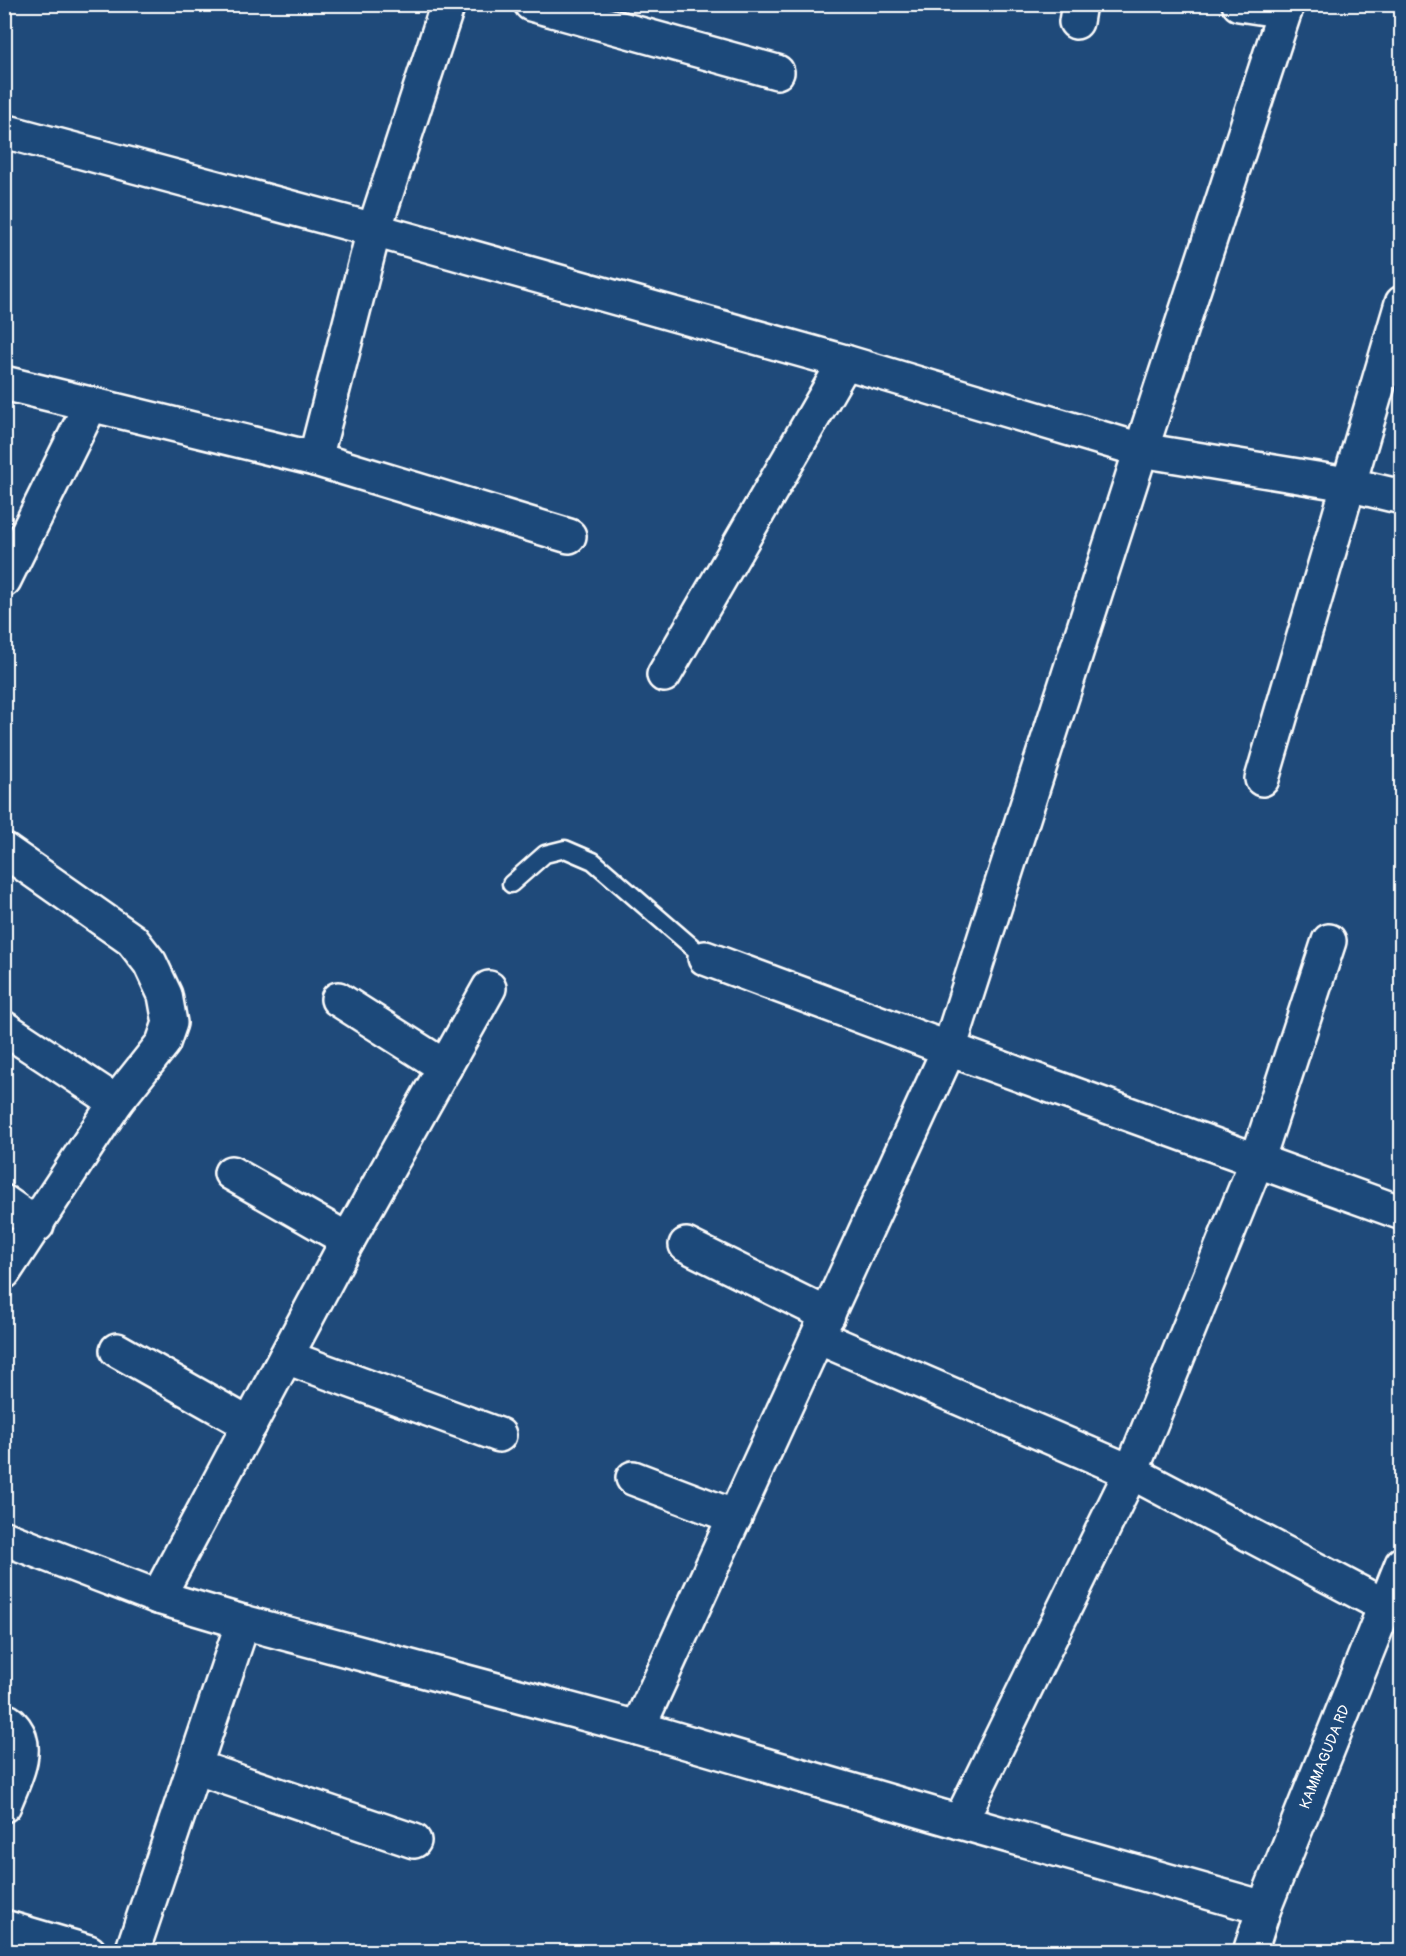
<svg xmlns="http://www.w3.org/2000/svg" width="1406" height="1956" font-family="Pangolin,sans-serif">
<rect width="100%" height="100%" fill="#1f4a7a"/>
<filter id="ink" filterUnits="userSpaceOnUse"><feTurbulence type="fractalNoise" baseFrequency=".0167" numOctaves="2"/><feDisplacementMap in="SourceGraphic" scale="12" xChannelSelector="R" yChannelSelector="G"/><feConvolveMatrix kernelMatrix="1 2 1 2 8 2 1 2 1" color-interpolation-filters="sRGB"/></filter>
<g filter="url(#ink)">
<g fill="none" stroke-linecap="round" stroke-linejoin="round">
<!-- service casing -->
<g stroke="#fff" stroke-width="21">
<path id="service" d="M 511,884 L 545,854 L 565,849 L 593,861 L 705,958"/>
</g>
<!-- minor casing -->
<g stroke="#fff" stroke-width="38">
<g id="minor">
<path d="M 531,4 L 777,72"/>
<path d="M 1239,4 L 1285,11"/>
<path d="M 1076,22 L 1079,4"/>
<path d="M 4,131 L 374,230 L 845,362 L 1141,450 L 1347,484 L 1402,497"/>
<path d="M 4,383 L 315,459 L 569,536"/>
<path d="M 315,459 L 374,230 L 448,4"/>
<path d="M 4,580 L 91,404"/>
<path d="M 664,675 L 845,362"/>
<path d="M 1262,779 L 1402,303"/>
<path d="M 4,850 L 132,940 L 150,963 L 165,995 L 170,1023 L 163,1043 L 116,1102 L 4,1272"/>
<path d="M 705,958 L 949,1049 L 1402,1213"/>
<path d="M 338,999 L 445,1067"/>
<path d="M 4,1028 L 116,1102"/>
<path d="M 231,1173 L 348,1240"/>
<path d="M 4,1202 L 37,1225"/>
<path d="M 686,1245 L 828,1315"/>
<path d="M 818,1337 L 1131,1472 L 1385,1606"/>
<path d="M 117,1350 L 250,1425"/>
<path d="M 286,1357 L 499,1435"/>
<path d="M 633,1478 L 735,1517"/>
<path d="M 4,1538 L 158,1597 L 243,1622 L 638,1728 L 960,1822 L 1264,1908"/>
<path d="M 158,1597 L 348,1240 L 489,988"/>
<path d="M 4,1720 C 10,1722 11,1724 15,1729 C 31,1751 12,1783 4,1805"/>
<path d="M 638,1728 L 949,1049 L 1141,450 L 1287,4"/>
<path d="M 195,1767 L 414,1841"/>
<path d="M 960,1822 L 1131,1472 L 1258,1158 L 1329,941"/>
<path d="M 4,1927 L 89,1952"/>
<path d="M 132,1952 L 243,1622"/>
</g>
</g>
<!-- tertiary casing -->
<g stroke="#fff" stroke-width="38">
<path id="tertiary" d="M 1250,1952 L 1264,1908 L 1402,1564"/>
</g>
<!-- service -->
<use href="#service" stroke="#1f4a7a" stroke-width="16"/>
<!-- minor -->
<use href="#minor" stroke="#1f4a7a" stroke-width="33"/>
<!-- tertiary -->
<use href="#tertiary" stroke="#1f4a7a" stroke-width="33"/>
</g>
</g>
<g text-anchor="middle" dominant-baseline="central" stroke-width="4.5" stroke-linejoin="round" paint-order="stroke">
<!-- street labels -->
<g font-size="15" fill="#fff" stroke="#1f4a7a">
<text transform="translate(1325 1757) rotate(-68)">KAMMAGUDA RD</text>
</g>
</g>
<!-- margin -->
<rect width="1406" height="1956" fill="none" stroke="#1f4a7a" stroke-width="24"/>
<rect x="12" y="12" width="1382" height="1932" fill="none" stroke="#fff" stroke-width="2" filter="url(#ink)"/>
</svg>
